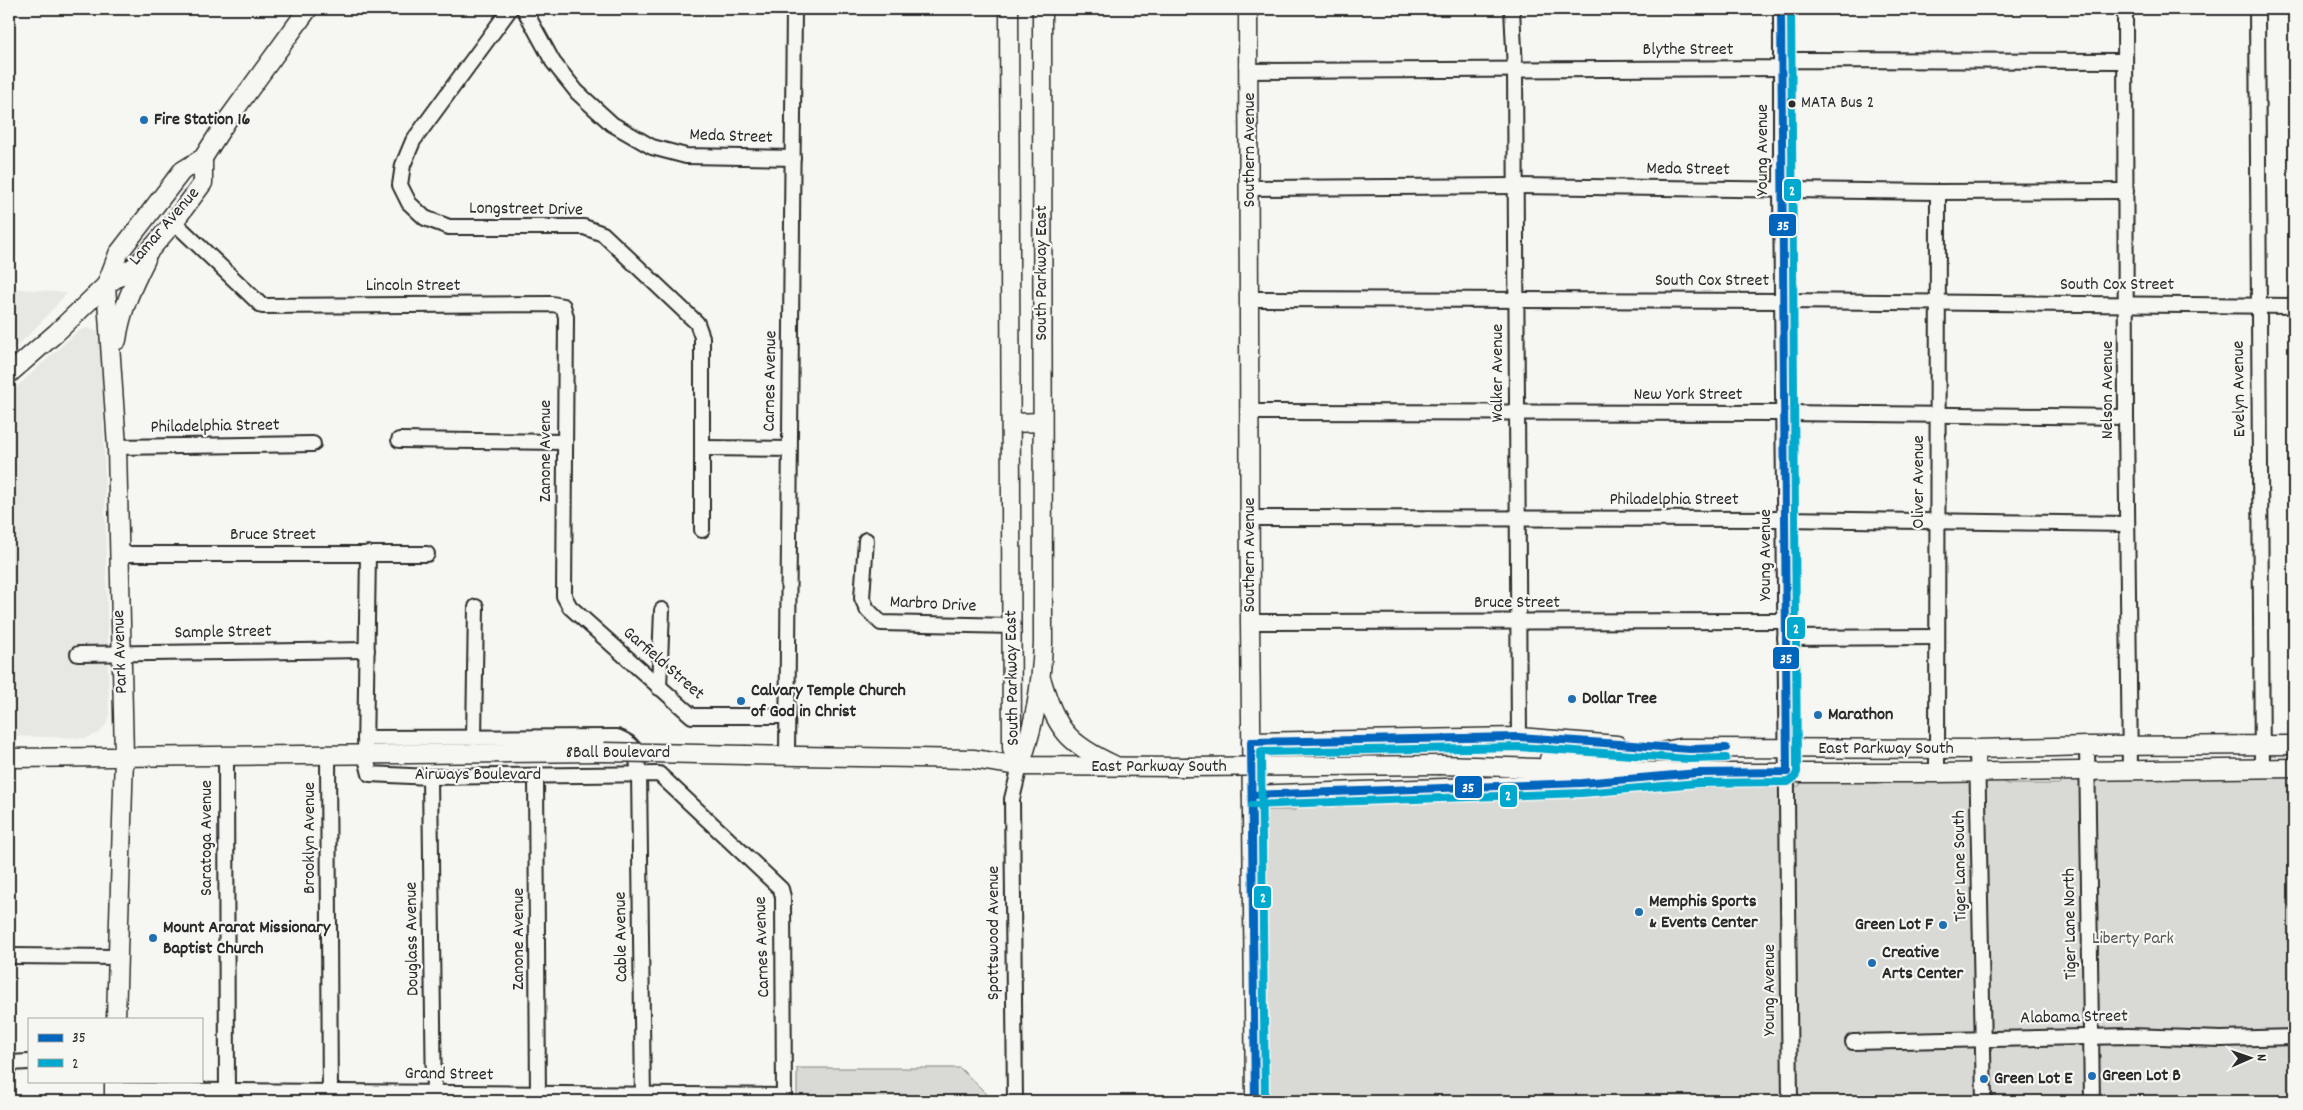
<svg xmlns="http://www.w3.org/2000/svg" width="2303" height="1110" font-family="Dekko,sans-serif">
<rect width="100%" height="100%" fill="#f6f6f2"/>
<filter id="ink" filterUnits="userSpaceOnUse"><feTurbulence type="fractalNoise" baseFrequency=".02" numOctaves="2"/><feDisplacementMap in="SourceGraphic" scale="10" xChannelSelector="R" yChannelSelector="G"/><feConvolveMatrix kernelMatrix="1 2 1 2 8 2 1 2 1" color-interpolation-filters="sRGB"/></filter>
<g filter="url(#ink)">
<!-- built -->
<g fill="#e7e7e3">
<path d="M 9,288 L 67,293 L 30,334 L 9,353 Z"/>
<path d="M 87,328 L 97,331 L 102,344 L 109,716 L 106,725 L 99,733 L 86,738 L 9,736 L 9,394 L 78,331 Z"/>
</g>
<!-- green -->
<g fill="#d9d9d5" stroke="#828280">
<path d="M 2294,776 L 2294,1101 L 1265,1101 L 1263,810 L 1295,810 L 1299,798 L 1787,786 L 1799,786 L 1803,781 L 1998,779 L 2008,784 L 2058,784 L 2066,779 Z"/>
<path d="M 797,1068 L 960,1068 L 994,1101 L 797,1101 Z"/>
</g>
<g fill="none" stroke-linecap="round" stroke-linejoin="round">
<!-- minor casing -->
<g stroke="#2b2b2b" stroke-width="18">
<g id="minor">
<path d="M 510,9 L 413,141 L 403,165 L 400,185 L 409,203 L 425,218 L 449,227 L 584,227 L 603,234 L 697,323 L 702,337 L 702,530"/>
<path d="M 524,9 L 553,62 L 577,92 L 612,124 L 652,147 L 686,156 L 793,158"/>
<path d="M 1512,9 L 1515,70 L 1519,737"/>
<path d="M 1781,9 L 1781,190 L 1790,1101"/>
<path d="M 2125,9 L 2126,417 L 2130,771"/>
<path d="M 2257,9 L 2262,769"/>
<path d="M 1249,71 L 1781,68 L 1789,62 L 1797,60 L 2124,61"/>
<path d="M 1250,188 L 1516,186 L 1938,192 L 2126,191"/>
<path d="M 174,222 L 262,306 L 552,304 L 563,306 L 566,317 L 564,596 L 570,607 L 692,716 L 787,716"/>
<path d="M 1249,299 L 1782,301 L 2294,306"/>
<path d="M 1250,412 L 1784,413 L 2126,417"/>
<path d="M 399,440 L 565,442"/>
<path d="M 117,447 L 313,444"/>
<path d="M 702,448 L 789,449"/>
<path d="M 1250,518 L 1784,519 L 2127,524"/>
<path d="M 866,540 L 862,598 L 867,609 L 881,623 L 1012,626"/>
<path d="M 368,553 L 365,754 L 370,774 L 430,777 L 659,774 L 781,889 L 783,897 L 784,1101"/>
<path d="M 118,554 L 427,554"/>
<path d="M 1250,622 L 1785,621"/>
<path d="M 1785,638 L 1937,637"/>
<path d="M 78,654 L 367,650"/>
<path d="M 659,688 L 662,610"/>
<path d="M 365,738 L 617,737 C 638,745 635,752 639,772 L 643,1101"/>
<path d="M 474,738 L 476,607"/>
<path d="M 2087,746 L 2092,1101"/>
<path d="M 1977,749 L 1984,1101"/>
<path d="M 787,754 L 794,9"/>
<path d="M 226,755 L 227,1101"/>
<path d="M 328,755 L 330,1101"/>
<path d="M 1937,773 L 1938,192"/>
<path d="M 536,776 L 538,1101"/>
<path d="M 430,777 L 434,1101"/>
<path d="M 9,956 L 118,957"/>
<path d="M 1853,1042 L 2129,1036 L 2221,1039 L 2294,1037"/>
<path d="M 9,1063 L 29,1062"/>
<path d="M 114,1090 L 784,1096"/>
<path d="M 1015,1101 L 1012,799 L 1020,766"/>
</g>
</g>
<!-- major casing -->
<g stroke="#2b2b2b" stroke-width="21">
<g id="major">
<path d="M 1009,9 L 1012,748 L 1020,766"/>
<path d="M 1248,9 L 1250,622 L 1255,1101"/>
<path d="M 117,340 C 121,310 133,285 146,259"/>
<path d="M 9,374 L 56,333 L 106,285 L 138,264 L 174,222 L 203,183 L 203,158"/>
<path d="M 1012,423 L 1042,422"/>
<path d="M 1042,681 C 1056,729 1068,744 1114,765"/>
<path d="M 1251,742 L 1519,737 L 1617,745"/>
<path d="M 746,755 L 973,759 L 1020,766 L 1185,767"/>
<path d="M 9,758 L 604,752"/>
<path d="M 1549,759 L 1661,752 L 1680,748 L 1977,749 L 2087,746 L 2294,745"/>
<path d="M 1440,765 L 1698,773 L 1937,773 L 2294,768"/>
<path d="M 1020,766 C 1035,722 1041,689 1043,643 L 1042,9"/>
<path d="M 1252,795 L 1582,783 L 1616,780"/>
<path d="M 116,1019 L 124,756 L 117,447 L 106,285 L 118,254 L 182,171 L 203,158 L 226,122 L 308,9"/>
<path d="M 114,1101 L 114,1081"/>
</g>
</g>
<!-- minor -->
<use href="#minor" stroke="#f6f6f2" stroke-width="14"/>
<!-- major -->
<use href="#major" stroke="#f6f6f2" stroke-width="18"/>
<!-- major-bridge casing -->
<g stroke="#2b2b2b" stroke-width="21" stroke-linecap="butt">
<g id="major-bridge">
<path d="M 604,752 L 746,755"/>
<path d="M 1185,767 L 1440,765"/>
</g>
</g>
<!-- major-bridge -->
<use href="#major-bridge" stroke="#f6f6f2" stroke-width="18"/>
<!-- bus-1 casing -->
<g stroke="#f6f6f2" stroke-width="11">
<g id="bus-1">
<path d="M 1252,795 L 1582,783 L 1698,773 L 1787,772 L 1781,9"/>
<path d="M 1255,1101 L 1251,742 L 1519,737 L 1690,749 L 1726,748"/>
</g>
</g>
<!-- bus-2 casing -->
<g stroke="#f6f6f2" stroke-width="11">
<g id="bus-2">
<path d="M 1252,805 L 1582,793 L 1698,783 L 1788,782 L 1795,777 L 1797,772 L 1791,9"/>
<path d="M 1265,1101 L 1261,752 L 1519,747 L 1689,759 L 1726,758"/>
</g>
</g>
<!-- bus-1 -->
<use href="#bus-1" stroke="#0065bd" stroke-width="8"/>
<!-- bus-2 -->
<use href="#bus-2" stroke="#00a9ce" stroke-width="8"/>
</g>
</g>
<!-- markers -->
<circle fill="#2b2b2b" stroke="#f6f6f2" stroke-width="2" cx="1792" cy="104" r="4.5"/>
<g fill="#1f6fb2" stroke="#f6f6f2" stroke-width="2">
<circle cx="144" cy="120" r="5"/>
<circle cx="1572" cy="699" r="5"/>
<circle cx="741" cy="701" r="5"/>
<circle cx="1818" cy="715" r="5"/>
<circle cx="1639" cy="912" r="5"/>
<circle cx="1943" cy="925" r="5"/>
<circle cx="153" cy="938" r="5"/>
<circle cx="1872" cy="963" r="5"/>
<circle cx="2092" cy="1076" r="5"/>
<circle cx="1984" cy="1079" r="5"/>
</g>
<g text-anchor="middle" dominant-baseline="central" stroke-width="4.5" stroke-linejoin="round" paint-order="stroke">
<!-- bus labels -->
<g font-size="17" fill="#2b2b2b" stroke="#f6f6f2" text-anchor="start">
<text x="1801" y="104">MATA Bus 2</text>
</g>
<!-- street labels -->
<g font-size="18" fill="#2b2b2b" stroke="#f6f6f2">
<text x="1688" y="50">Blythe Street</text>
<text transform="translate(731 137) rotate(2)">Meda Street</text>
<text transform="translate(1250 150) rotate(-90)">Southern Avenue</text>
<text transform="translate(1763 150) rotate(-90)">Young Avenue</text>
<text transform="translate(1688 170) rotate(1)">Meda Street</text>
<text transform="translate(526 210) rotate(1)">Longstreet Drive</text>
<text transform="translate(165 227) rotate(-49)">Lamar Avenue</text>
<text transform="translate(1042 273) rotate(-90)">South Parkway East</text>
<text x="1712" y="281">South Cox Street</text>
<text x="2117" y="285">South Cox Street</text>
<text x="413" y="286">Lincoln Street</text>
<text transform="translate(1498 373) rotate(-90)">Walker Avenue</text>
<text transform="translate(771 381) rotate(-89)">Carnes Avenue</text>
<text transform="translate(2240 389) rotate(-91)">Evelyn Avenue</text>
<text transform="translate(2108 390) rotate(-90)">Nelson Avenue</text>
<text x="1688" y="395">New York Street</text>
<text transform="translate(215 427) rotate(-1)">Philadelphia Street</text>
<text transform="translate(546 451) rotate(-90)">Zanone Avenue</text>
<text transform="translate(1919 482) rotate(-90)">Oliver Avenue</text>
<text x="1674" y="500">Philadelphia Street</text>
<text x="273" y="535">Bruce Street</text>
<text transform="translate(1250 555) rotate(-90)">Southern Avenue</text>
<text transform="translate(1766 555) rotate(-90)">Young Avenue</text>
<text x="1517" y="603">Bruce Street</text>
<text transform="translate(933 605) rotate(3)">Marbro Drive</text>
<text transform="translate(223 633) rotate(-1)">Sample Street</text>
<text transform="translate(121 652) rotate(-92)">Park Avenue</text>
<text transform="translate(663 664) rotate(41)">Garfield Street</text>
<text transform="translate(1013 678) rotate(-91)">South Parkway East</text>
<text x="1886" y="749">East Parkway South</text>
<text x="618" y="753">8Ball Boulevard</text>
<text x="1159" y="767">East Parkway South</text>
<text x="478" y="775">Airways Boulevard</text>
<text transform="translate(207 838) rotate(-90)">Saratoga Avenue</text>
<text transform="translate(310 838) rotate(-90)">Brooklyn Avenue</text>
<text transform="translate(1961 866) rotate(-91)">Tiger Lane South</text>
<text transform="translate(2071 924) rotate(-91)">Tiger Lane North</text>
<text transform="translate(994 933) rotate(-90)">Spottswood Avenue</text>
<text transform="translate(622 937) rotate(-91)">Cable Avenue</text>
<text transform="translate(413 939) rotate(-91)">Douglass Avenue</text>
<text transform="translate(519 939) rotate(-90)">Zanone Avenue</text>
<text transform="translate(763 947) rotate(-92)">Carnes Avenue</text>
<text transform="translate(1770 990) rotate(-90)">Young Avenue</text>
<text transform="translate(2074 1018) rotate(-1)">Alabama Street</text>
<text transform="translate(449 1075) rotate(1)">Grand Street</text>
</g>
<!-- poi labels -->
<g font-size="18" font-weight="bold" fill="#2b2b2b" stroke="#f6f6f2" text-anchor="start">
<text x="154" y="120">Fire Station 16</text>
<text x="751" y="691">Calvary Temple Church<tspan x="751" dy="21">of God in Christ</tspan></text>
<text x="1582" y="699">Dollar Tree</text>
<text x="1828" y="715">Marathon</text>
<text x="1649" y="902">Memphis Sports<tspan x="1649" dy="21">&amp; Events Center</tspan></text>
<text x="1933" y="925" text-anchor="end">Green Lot F</text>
<text x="163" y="928">Mount Ararat Missionary<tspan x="163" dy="21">Baptist Church</tspan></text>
<text x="1882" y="953">Creative<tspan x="1882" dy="21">Arts Center</tspan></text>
<text x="2102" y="1076">Green Lot B</text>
<text x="1994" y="1079">Green Lot E</text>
</g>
<!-- park labels -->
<g font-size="18" fill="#565656" stroke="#f6f6f2">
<text x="2133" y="939">Liberty Park</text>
</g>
</g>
<g stroke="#f6f6f2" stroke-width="2">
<rect x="1783" y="178" width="19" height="24" rx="5" fill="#00a9ce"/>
<rect x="1768" y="213" width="29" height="24" rx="5" fill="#0065bd"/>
<rect x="1786" y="616" width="20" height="24" rx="5" fill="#00a9ce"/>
<rect x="1772" y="646" width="28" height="24" rx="5" fill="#0065bd"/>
<rect x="1454" y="775" width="29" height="24" rx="5" fill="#0065bd"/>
<rect x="1499" y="784" width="19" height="24" rx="5" fill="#00a9ce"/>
<rect x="1253" y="885" width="19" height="24" rx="5" fill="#00a9ce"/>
</g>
<g font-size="14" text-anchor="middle" font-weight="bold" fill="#fff">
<text x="1792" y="195">2</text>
<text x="1783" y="230">35</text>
<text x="1796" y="633">2</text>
<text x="1786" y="663">35</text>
<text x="1468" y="792">35</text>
<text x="1508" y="800">2</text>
<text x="1263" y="902">2</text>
</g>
<!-- margin -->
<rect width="2303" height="1110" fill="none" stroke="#f6f6f2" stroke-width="30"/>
<rect x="15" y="15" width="2273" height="1080" fill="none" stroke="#2b2b2b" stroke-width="2" filter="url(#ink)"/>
<!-- legend -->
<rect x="28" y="1018" width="175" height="65" fill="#f6f6f2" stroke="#a5a5a2"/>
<rect x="38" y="1034" width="25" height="8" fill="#0065bd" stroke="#a5a5a2"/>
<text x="72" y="1042" font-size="15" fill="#2b2b2b">35</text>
<rect x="38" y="1059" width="25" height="8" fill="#00a9ce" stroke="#a5a5a2"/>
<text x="72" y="1068" font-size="15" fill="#2b2b2b">2</text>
<!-- north arrow -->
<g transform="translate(2250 1058) rotate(88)" stroke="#f6f6f2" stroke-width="4" paint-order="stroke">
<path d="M0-4L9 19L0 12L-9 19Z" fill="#2b2b2b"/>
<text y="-8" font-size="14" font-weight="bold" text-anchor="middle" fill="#2b2b2b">N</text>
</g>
</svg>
